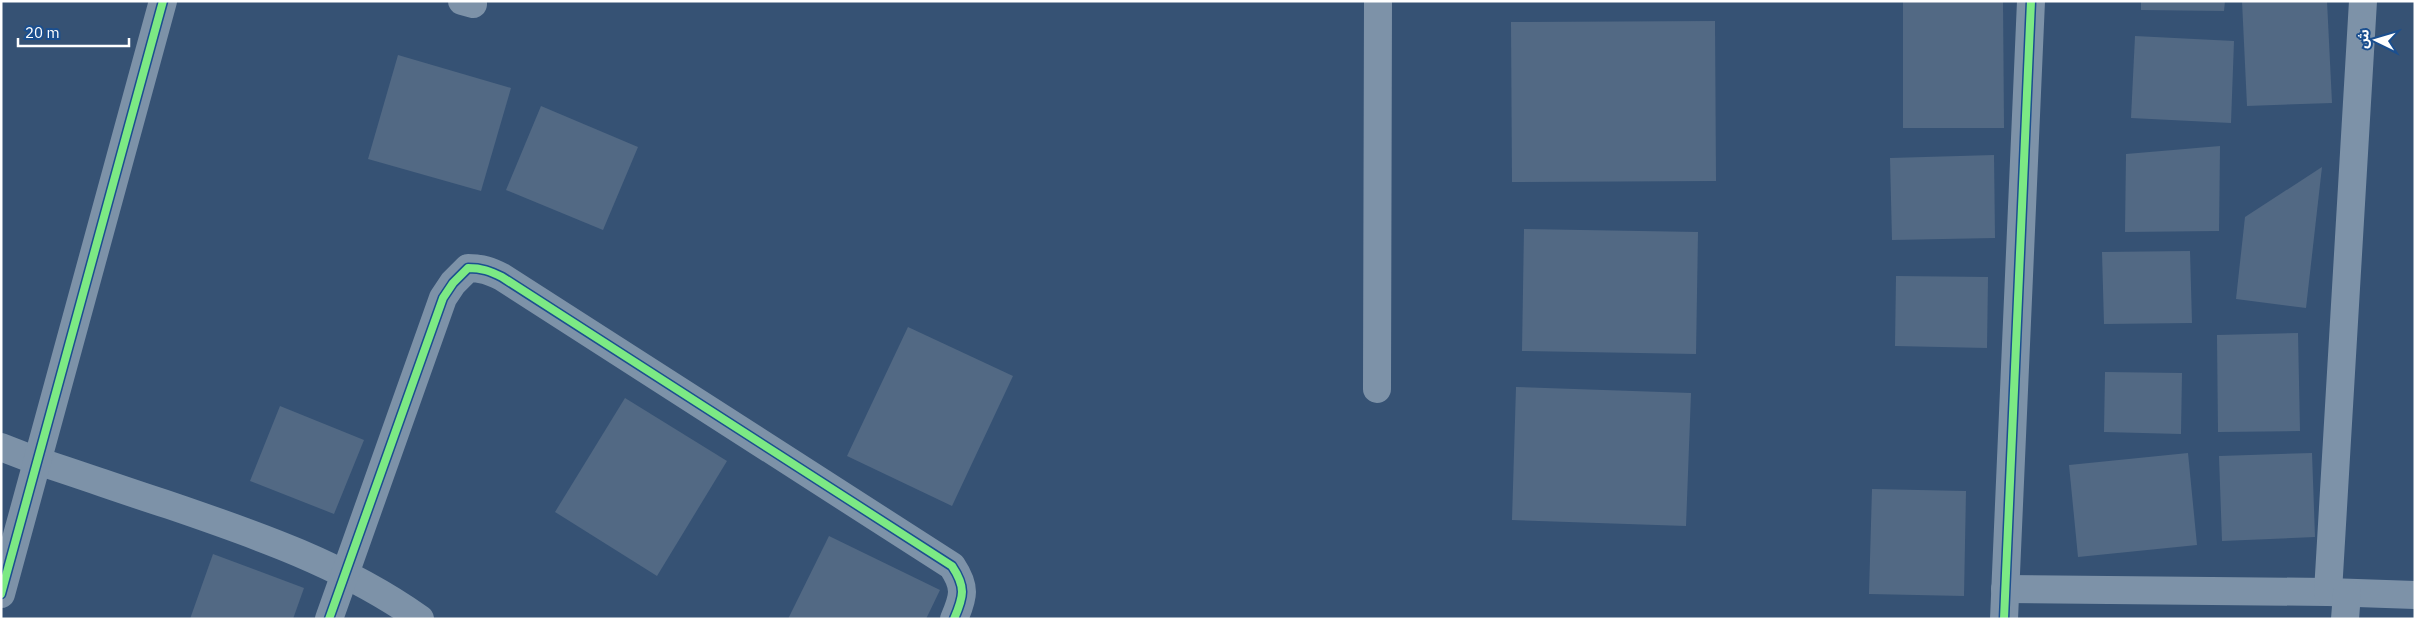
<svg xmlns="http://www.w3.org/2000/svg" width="2416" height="620" font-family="'IBM Plex Sans','Noto Sans Arabic',sans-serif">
<rect width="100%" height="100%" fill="#365274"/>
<!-- building -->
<g fill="#526984">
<path d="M 1903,1 L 2003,1 L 2004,128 L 1903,128 Z"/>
<path d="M 2141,1 L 2225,1 L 2224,11 L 2141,10 Z"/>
<path d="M 2242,1 L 2327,1 L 2332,103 L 2247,106 Z"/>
<path d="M 1715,21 L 1716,181 L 1512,182 L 1511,22 Z"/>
<path d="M 2135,36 L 2234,41 L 2231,123 L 2131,118 Z"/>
<path d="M 398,55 L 511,88 L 481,191 L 368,159 Z"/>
<path d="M 541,106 L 638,147 L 603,230 L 506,190 Z"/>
<path d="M 2220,146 L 2219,231 L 2125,232 L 2126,154 Z"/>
<path d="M 1994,155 L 1995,238 L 1892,240 L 1890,158 Z"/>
<path d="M 2322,167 L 2306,308 L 2236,299 L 2245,217 Z"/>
<path d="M 1524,229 L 1698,232 L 1696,354 L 1522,351 Z"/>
<path d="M 2190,251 L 2192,323 L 2104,324 L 2102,252 Z"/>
<path d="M 1896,276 L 1988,277 L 1987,348 L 1895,346 Z"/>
<path d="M 908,327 L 1013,376 L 952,506 L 847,456 Z"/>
<path d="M 2298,333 L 2300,431 L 2218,432 L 2217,335 Z"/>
<path d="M 2105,372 L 2182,373 L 2181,434 L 2104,432 Z"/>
<path d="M 1516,387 L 1691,393 L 1686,526 L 1512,520 Z"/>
<path d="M 625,398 L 727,461 L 657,576 L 555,512 Z"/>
<path d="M 280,406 L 364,440 L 334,514 L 250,481 Z"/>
<path d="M 2188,453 L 2197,545 L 2078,557 L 2069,465 Z"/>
<path d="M 2312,453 L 2315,537 L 2222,541 L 2219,456 Z"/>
<path d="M 1872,489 L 1966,491 L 1964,596 L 1869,594 Z"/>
<path d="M 829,536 L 940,590 L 926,619 L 788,619 Z"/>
<path d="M 213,554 L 304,588 L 293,619 L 190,619 Z"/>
</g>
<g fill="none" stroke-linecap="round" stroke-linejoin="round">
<!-- minor -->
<g stroke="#7d92a8" stroke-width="28">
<path d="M 462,1 L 473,4"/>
<path d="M 1377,389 L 1378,1"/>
<path d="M 1,447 L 37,461 C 81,475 125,491 169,505 C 257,535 344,565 420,619"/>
<path d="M 2005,589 L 2328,592 L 2415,595"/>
<path d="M 2328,592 L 2363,1"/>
<path d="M 1,594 L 163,1"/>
<path d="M 329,619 L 443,298 L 453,283 L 468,268 C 482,268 490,271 502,277 L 952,566 C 966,587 964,596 954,619"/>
<path d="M 2004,619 L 2031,1"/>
<path d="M 2345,619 L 2347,593"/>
</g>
<!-- cycleway casing -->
<g stroke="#1b4f8f" stroke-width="11">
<g id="cycleway">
<path d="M 1,594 L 163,1"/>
<path d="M 329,619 L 443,298 L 453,283 L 468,268 C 482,268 490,271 502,277 L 952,566 C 966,587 964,596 954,619"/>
<path d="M 2004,619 L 2031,1"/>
</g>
</g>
<!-- cycleway -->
<use href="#cycleway" stroke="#7ce984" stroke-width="8"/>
</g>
<!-- border -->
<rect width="2416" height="620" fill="none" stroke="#ffffff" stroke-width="5"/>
<!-- north arrow -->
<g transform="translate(2376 40) rotate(275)" stroke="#1b4f8f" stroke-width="4" paint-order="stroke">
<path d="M0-4L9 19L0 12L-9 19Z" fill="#ffffff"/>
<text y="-8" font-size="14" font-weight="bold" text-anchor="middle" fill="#ffffff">ش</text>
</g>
<!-- scale -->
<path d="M18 38v8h111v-8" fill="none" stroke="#ffffff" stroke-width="2.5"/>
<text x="25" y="38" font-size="15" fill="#ffffff" stroke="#1b4f8f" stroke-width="4" paint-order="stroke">20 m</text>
</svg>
